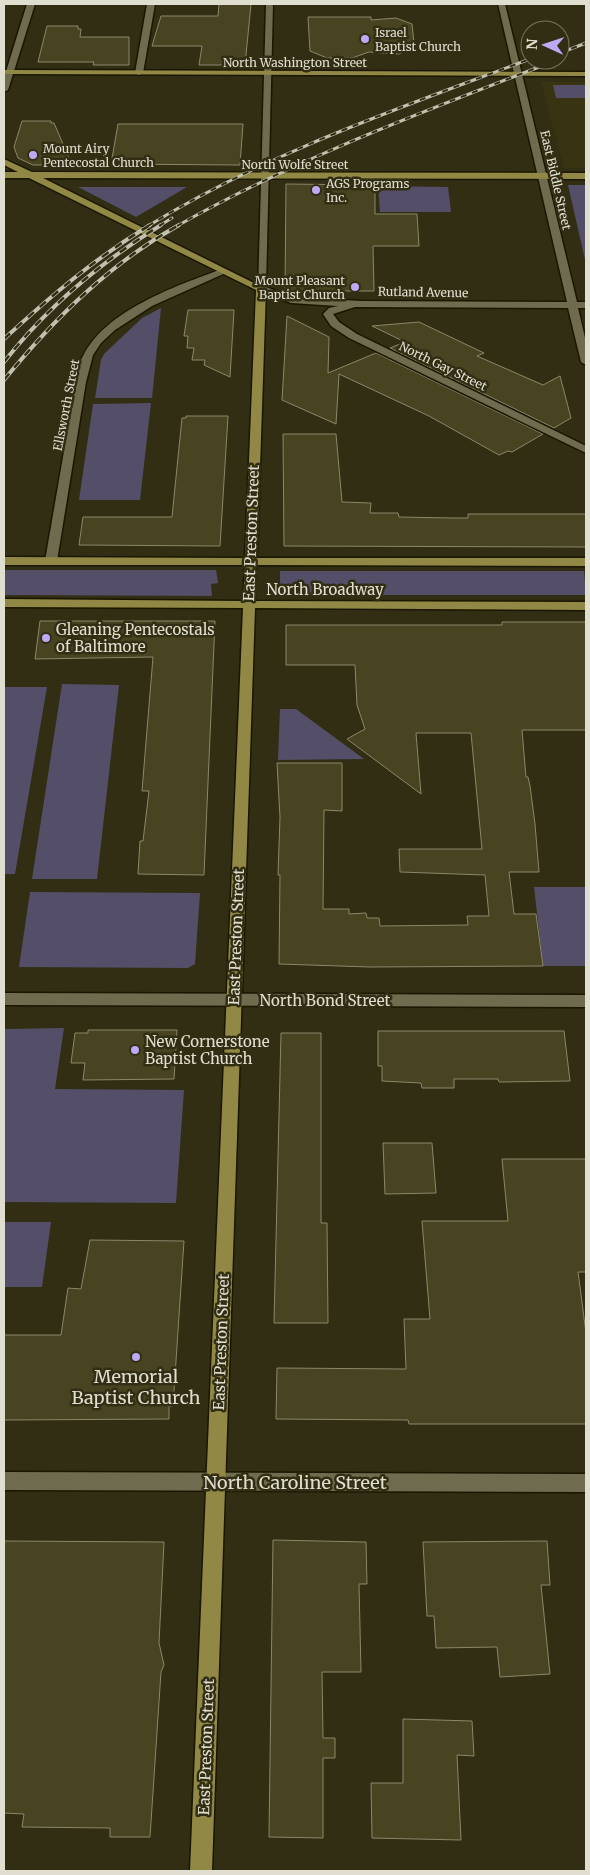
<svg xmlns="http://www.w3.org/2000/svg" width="590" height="1875" font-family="Merriweather,serif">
<rect width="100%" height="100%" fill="#322e14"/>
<!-- built -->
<path fill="#383412" d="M 541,82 L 586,82 L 586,168 L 564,168 Z"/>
<!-- green -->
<g fill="#544e68">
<path d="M 553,85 L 586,85 L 586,98 L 556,98 Z"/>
<path d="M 568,185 L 586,185 L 586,264 Z"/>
<path d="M 378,186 L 448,187 L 451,212 L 380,212 Z"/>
<path d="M 78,187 L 187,187 L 136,217 Z"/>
<path d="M 161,308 L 152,398 L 95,398 L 101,360 L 104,354 L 142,318 Z"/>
<path d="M 151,403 L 140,500 L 79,500 L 93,404 Z"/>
<path d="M 4,570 L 216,570 L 218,583 L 211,584 L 212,596 L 4,595 Z"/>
<path d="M 280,571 L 584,571 L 586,595 L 280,595 Z"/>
<path d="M 62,684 L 119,685 L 97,879 L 32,879 Z"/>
<path d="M 4,687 L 47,687 L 15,874 L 4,874 Z"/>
<path d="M 280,709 L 296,709 L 364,759 L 278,760 Z"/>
<path d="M 534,887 L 586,887 L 586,966 L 543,966 Z"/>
<path d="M 30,892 L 200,893 L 195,964 L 188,968 L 19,967 Z"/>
<path d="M 64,1028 L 55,1089 L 184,1090 L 176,1203 L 4,1202 L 4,1029 Z"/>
<path d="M 4,1222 L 51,1222 L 42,1287 L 4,1287 Z"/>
</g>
<!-- building -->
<g fill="#484422" stroke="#8a876a">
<path d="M 219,4 L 251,4 L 245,65 L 199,65 L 202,46 L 152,46 L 161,16 L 218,16 Z"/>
<path d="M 308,17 L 371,17 L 371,20 L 396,18 L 412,24 L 414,43 L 410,45 L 410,49 L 399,54 L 369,52 L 352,58 L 327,58 L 310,51 Z"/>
<path d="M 47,26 L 78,26 L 78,29 L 81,29 L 80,37 L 129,37 L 129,65 L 93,65 L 94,62 L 38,62 Z"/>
<path d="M 22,121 L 51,121 L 51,123 L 54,123 L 72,165 L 33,165 L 18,158 L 14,147 Z"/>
<path d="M 118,124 L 243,124 L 240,165 L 111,164 Z"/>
<path d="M 286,184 L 375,185 L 375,214 L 417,214 L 419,246 L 373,246 L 374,291 L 285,291 Z"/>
<path d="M 188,310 L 234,310 L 230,377 L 204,365 L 205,360 L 192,360 L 194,348 L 187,348 L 188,336 L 184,336 Z"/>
<path d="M 287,316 L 329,337 L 328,373 L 376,353 L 543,434 L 512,452 L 508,451 L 499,455 L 429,416 L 339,374 L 336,424 L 282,400 Z"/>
<path d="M 419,322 L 484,353 L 477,356 L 543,385 L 560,376 L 571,418 L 554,428 L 390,348 L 405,342 L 372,326 Z"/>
<path d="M 186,416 L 228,416 L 220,546 L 79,545 L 83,517 L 172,517 L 182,418 L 186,418 Z"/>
<path d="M 283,434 L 336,434 L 342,502 L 371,503 L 370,513 L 398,513 L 399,517 L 452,518 L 468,518 L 468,514 L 586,514 L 586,547 L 284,546 Z"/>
<path d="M 40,621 L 215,621 L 204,875 L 138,874 L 140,841 L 143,841 L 149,791 L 142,791 L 153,657 L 35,659 Z"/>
<path d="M 502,622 L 586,622 L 586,730 L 522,730 L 526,777 L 528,777 L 530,786 L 535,824 L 539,872 L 509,872 L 514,914 L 536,914 L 543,966 L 370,967 L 279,964 L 280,875 L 278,875 L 280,817 L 277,763 L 342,763 L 342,811 L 324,810 L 323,909 L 349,909 L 349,914 L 366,913 L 367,918 L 379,918 L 380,926 L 468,925 L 467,916 L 489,916 L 485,875 L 400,872 L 399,849 L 482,849 L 471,733 L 416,733 L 421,794 L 347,739 L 365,729 L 357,705 L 355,665 L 286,665 L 286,625 L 502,625 Z"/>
<path d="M 88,1030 L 177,1030 L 174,1079 L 83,1080 L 85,1063 L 71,1063 L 75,1033 L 88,1033 Z"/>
<path d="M 378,1031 L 564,1031 L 570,1081 L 499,1082 L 498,1079 L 454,1079 L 454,1088 L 422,1088 L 421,1083 L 382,1081 L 382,1066 L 378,1066 Z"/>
<path d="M 281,1033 L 321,1033 L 321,1223 L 327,1223 L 328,1323 L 274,1323 Z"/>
<path d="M 383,1143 L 432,1143 L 436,1193 L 385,1194 Z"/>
<path d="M 502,1159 L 586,1159 L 586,1272 L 578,1272 L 586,1333 L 586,1424 L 409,1424 L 408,1420 L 276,1419 L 277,1368 L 406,1369 L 404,1319 L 430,1319 L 422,1221 L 508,1221 Z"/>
<path d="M 90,1240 L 184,1241 L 173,1406 L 169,1406 L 169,1419 L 4,1420 L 4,1335 L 61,1335 L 68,1288 L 81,1289 Z"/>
<path d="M 273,1540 L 366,1542 L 367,1584 L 359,1584 L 361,1672 L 322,1672 L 323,1738 L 335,1738 L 335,1758 L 323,1758 L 323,1838 L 269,1837 Z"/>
<path d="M 4,1541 L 164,1542 L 159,1643 L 164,1665 L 161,1672 L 150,1837 L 110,1837 L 110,1828 L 22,1827 L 24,1814 L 4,1813 Z"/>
<path d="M 547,1541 L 550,1585 L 541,1585 L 550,1674 L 500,1677 L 497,1647 L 436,1648 L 434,1616 L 427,1616 L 423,1542 Z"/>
<path d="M 403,1719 L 472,1721 L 474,1756 L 457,1755 L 461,1840 L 372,1838 L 371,1783 L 403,1783 Z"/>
</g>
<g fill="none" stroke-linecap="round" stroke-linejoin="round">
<!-- minor casing -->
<g stroke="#1a1600" stroke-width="3">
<g id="minor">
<path d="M 27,4 L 35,4 L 8,90 L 4,92 L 4,78 Z"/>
<path d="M 147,4 L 155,4 L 143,73 L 139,75 L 135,73 Z"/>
<path d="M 266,4 L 273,4 L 266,287 L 292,297 L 361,301 L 567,302 L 498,4 L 505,4 L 577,302 L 586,302 L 586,308 L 578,308 L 586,342 L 586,365 L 581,362 L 568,308 L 355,307 L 333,314 L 339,322 L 357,334 L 586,446 L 586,453 L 349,338 L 331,326 L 323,314 L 329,308 L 338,306 L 291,303 L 258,291 Z"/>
<path d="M 222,269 L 230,271 L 152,306 L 115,330 L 101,343 L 93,355 L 86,382 L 57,561 L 55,564 L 47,564 L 45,561 L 76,382 C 78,373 78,364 83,356 C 106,310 176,286 222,269 Z"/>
<path d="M 4,993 L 586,995 L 586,1007 L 4,1005 Z"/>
<path d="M 4,1472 L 586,1474 L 586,1492 L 4,1490 Z"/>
</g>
</g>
<!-- major casing -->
<g stroke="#1a1600" stroke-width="3">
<g id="major">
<path d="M 4,70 L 586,72 L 586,76 L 4,74 Z"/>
<path d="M 4,159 L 32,172 L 586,173 L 586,179 L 43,178 L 266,289 L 257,558 L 586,558 L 586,566 L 256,565 L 255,601 L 586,602 L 586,610 L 255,608 L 212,1871 L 190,1871 L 243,608 L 4,607 L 4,599 L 243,601 L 245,565 L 4,565 L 4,557 L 245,558 L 256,290 L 29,178 L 4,178 L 4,172 L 18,172 L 4,165 Z"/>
</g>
</g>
<!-- minor -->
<use href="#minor" fill="#6e6b4e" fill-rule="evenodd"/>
<!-- major -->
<use href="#major" fill="#908844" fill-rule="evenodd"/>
<!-- rail-far1 casing -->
<g stroke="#c3c0b0" stroke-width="3">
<g id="rail-far1">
<path d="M 560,53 L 586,43"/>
<path d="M 148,226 C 267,153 400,108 530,59"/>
<path d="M 159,226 L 172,218"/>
<path d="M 177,226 C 297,158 428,110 557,60"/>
</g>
</g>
<!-- rail casing -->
<g stroke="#c3c0b0" stroke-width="4">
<g id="rail">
<path d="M 4,339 C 52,295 94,259 150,225"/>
<path d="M 4,362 C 48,306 101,262 161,225"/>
<path d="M 4,380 C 54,319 109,264 179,225"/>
</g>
</g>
<!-- rail-far1 -->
<use href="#rail-far1" stroke="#322e14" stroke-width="2" stroke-dasharray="6" stroke-linecap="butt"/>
<!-- rail -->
<use href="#rail" stroke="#322e14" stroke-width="2.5" stroke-dasharray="8" stroke-linecap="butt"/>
</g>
<!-- markers -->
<g fill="#bda9f5" stroke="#322e14" stroke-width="2">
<circle cx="365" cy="39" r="5"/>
<circle cx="33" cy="155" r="5"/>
<circle cx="316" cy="190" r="5"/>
<circle cx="355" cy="287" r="5"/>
<circle cx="46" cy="638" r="5"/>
<circle cx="135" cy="1050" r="5"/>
<circle cx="136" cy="1357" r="5"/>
</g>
<g text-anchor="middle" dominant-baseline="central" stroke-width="5" stroke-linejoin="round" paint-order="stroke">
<!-- far-poi labels -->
<g font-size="12" fill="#e0decf" stroke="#322e14" text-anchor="start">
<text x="375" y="32">Israel<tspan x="375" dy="14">Baptist Church</tspan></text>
<text x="43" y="148">Mount Airy<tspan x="43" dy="14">Pentecostal Church</tspan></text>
<text x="326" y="183">AGS Programs<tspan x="326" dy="14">Inc.</tspan></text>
<text x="345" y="280" text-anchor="end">Mount Pleasant<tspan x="345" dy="14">Baptist Church</tspan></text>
</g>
<!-- far-street labels -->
<g font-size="12" fill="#e0decf" stroke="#322e14">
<text x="295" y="62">North Washington Street</text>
<text x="295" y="164">North Wolfe Street</text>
<text transform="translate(556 180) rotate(77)">East Biddle Street</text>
<text transform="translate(423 292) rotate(1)">Rutland Avenue</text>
<text transform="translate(443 366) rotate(26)">North Gay Street</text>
<text transform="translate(66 405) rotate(-79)">Ellsworth Street</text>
</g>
<!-- street labels -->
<g font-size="15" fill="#e0decf" stroke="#322e14">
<text transform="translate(251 533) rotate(-88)">East Preston Street</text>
<text x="325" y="589">North Broadway</text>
<text transform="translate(236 937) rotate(-88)">East Preston Street</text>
<text x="325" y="1000">North Bond Street</text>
<text transform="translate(221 1342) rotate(-88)">East Preston Street</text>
<text transform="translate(206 1747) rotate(-88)">East Preston Street</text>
</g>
<!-- poi labels -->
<g font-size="15" fill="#e0decf" stroke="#322e14" text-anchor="start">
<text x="56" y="629">Gleaning Pentecostals<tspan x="56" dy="17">of Baltimore</tspan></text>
<text x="145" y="1041">New Cornerstone<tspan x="145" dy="17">Baptist Church</tspan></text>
</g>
<!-- near-poi labels -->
<g font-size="18" fill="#e0decf" stroke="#322e14">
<text x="136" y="1376">Memorial<tspan x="136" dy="21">Baptist Church</tspan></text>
</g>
<!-- near-street labels -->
<g font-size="18" fill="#e0decf" stroke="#322e14">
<text x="295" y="1482">North Caroline Street</text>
</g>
</g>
<!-- border -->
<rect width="590" height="1875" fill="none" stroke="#e0decf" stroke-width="10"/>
<!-- north arrow -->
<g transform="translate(545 45) rotate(273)"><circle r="24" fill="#322e14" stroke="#78745f"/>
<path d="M0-4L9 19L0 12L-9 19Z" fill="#bda9f5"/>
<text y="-8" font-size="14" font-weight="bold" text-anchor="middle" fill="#e0decf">N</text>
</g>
</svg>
